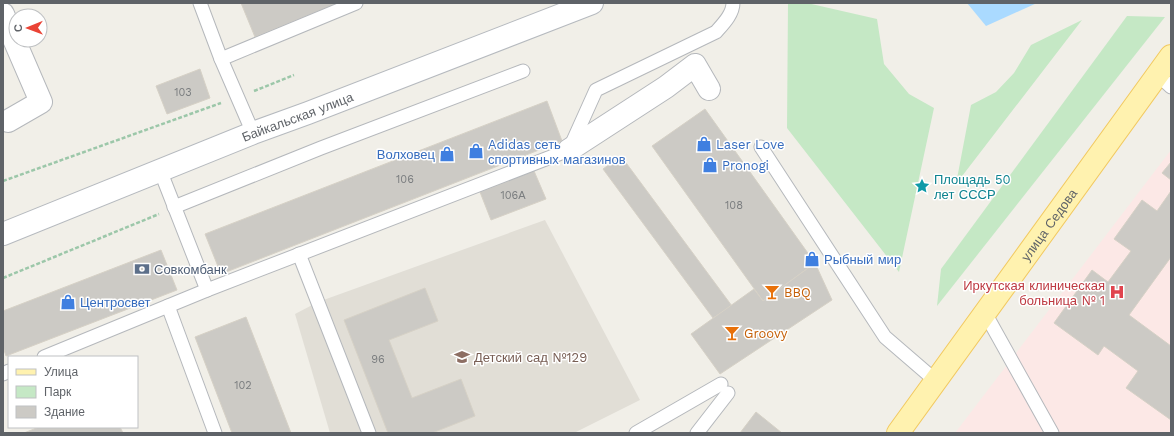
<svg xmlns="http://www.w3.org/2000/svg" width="1174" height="436" font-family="'Work Sans',sans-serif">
<rect width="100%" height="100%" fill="#f1efe8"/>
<!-- education -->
<path fill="#e1ded6" d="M 545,220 L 640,400 L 574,433 L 330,433 L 295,314 L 318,302 Z"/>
<!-- medical -->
<path fill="#fce8e6" d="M 1171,150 L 1171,433 L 955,433 Z"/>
<!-- green -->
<g fill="#c5e8c5">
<path d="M 788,3 L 807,3 L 877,19 L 884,64 L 909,94 L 934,108 L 899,272 L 787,128 Z"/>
<path d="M 1127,16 L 1165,17 L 937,306 L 941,269 Z"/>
<path d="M 1082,20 L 956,184 L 971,105 L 996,92 L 1014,73 L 1031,45 Z"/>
</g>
<!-- water -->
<path fill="#aadaff" d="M 967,3 L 1037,3 L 986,26 Z"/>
<!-- building -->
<g fill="#cccac5" stroke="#d6d1c6">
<path d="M 241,3 L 338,3 L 255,37 Z"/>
<path d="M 200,69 L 210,98 L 167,114 L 156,86 Z"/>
<path d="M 547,101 L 562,141 L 221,274 L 205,234 Z"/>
<path d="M 705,109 L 815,263 L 763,301 L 652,146 Z"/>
<path d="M 621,156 L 732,306 L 713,318 L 603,169 Z"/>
<path d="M 1171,162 L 1171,180 L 1162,173 Z"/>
<path d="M 534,171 L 546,199 L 491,220 L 480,192 Z"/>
<path d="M 1171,191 L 1171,257 L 1129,315 L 1171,346 L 1171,420 L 1126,388 L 1138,371 L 1104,346 L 1098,355 L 1054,323 L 1092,270 L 1108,282 L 1131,251 L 1114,239 L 1142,200 L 1157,211 Z"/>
<path d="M 161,250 L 177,290 L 6,356 L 3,347 L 3,311 Z"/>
<path d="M 815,263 L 832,300 L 720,374 L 691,334 L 754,289 L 763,301 Z"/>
<path d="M 425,288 L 438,321 L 389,340 L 412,398 L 461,379 L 475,416 L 432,433 L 388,433 L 344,320 Z"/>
<path d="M 246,317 L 291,433 L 232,433 L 195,337 Z"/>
<path d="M 756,412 L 782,433 L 740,433 Z"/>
<path d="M 39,427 L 120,427 L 123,433 L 24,433 Z"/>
</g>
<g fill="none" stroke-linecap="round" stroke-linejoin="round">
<!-- service casing -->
<g stroke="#b5b8bc" stroke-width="15">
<g id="service">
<path d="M 200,3 L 221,59 L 253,133"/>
<path d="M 221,59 L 356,3"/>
<path d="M 1158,75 L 1171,87"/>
<path d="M 761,147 L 885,337 L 936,381"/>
<path d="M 160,170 L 207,290 L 569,150 L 596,90 L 716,32 C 723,24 733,14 733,3"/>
<path d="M 174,207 L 321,148 L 523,71"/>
<path d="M 299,254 L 369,433"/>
<path d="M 168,306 L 215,433"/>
<path d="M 985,313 L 1052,433"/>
<path d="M 44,357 L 207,290"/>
<path d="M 3,374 L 9,371"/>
<path d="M 636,433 L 721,384"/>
<path d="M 697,433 L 728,393"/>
</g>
</g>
<!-- minor casing -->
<g stroke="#b5b8bc" stroke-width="24">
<g id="minor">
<path d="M 3,14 L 41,102 L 8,121"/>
<path d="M 569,150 L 666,87 L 695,65 L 709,89"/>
</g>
</g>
<!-- secondary casing -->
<g stroke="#b6babf" stroke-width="24">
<g id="secondary">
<path id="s1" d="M 3,234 L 253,133 L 308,113 L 592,3"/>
</g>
</g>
<!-- primary casing -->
<g stroke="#f2c960" stroke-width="24">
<g id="primary">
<path id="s2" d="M 898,433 L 1171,56"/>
</g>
</g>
<!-- path -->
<g stroke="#9cc7a9" stroke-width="2.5" stroke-dasharray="4 2" stroke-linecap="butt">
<path d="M 254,91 L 294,75"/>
<path d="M 3,181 L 221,103"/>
<path d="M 3,278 L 159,214"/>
</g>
<!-- service -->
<use href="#service" stroke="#fff" stroke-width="13"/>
<!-- minor -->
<use href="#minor" stroke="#fff" stroke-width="22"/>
<!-- secondary -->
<use href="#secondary" stroke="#fff" stroke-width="22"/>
<!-- primary -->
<use href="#primary" stroke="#fff2af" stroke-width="22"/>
</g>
<!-- icons -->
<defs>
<g id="shop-bare" transform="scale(1.2)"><path d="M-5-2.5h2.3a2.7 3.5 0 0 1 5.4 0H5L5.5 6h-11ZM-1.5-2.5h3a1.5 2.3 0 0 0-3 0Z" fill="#3f7fe0" stroke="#fff" stroke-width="2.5" paint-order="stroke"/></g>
<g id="sight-bare" transform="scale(1.2)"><path d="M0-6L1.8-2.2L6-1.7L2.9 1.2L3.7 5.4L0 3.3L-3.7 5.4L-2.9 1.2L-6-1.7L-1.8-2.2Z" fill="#0f9aa8" stroke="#fff" stroke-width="2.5" paint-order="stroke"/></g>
<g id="bank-bare" transform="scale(1.2)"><path d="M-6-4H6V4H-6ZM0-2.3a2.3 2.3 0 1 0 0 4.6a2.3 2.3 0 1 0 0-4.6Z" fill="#5c6f8a" stroke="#fff" stroke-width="2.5" paint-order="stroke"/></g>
<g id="bar-bare" transform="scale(1.2)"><path d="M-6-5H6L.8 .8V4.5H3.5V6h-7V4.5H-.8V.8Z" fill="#e8710a" stroke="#fff" stroke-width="2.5" paint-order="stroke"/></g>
<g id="hospital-bare" transform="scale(1.2)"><path d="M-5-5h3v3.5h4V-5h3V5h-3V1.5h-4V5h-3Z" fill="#e0444e" stroke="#fff" stroke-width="2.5" paint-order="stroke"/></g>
<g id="school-bare" transform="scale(1.2)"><path d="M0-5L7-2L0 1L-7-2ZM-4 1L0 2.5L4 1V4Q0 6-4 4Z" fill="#8d6e63" stroke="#fff" stroke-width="2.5" paint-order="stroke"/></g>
</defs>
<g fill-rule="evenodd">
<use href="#shop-bare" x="704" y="144"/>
<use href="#shop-bare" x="476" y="151"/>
<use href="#shop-bare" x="447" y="154"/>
<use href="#shop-bare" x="710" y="165"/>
<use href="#sight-bare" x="922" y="186"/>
<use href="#shop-bare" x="812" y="259"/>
<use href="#bank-bare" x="142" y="269"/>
<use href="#bar-bare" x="772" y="292"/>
<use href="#hospital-bare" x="1117" y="292"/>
<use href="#shop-bare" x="68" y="302"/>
<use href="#bar-bare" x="732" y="333"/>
<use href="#school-bare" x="462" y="357"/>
</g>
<g text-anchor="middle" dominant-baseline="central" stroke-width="3" stroke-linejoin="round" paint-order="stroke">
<!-- number labels -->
<g font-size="11" fill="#7a7d7f">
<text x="183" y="92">103</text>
<text x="405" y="179">106</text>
<text x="513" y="195">106А</text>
<text x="734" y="205">108</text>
<text x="378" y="359">96</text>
<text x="243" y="385">102</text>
</g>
<!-- street labels -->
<g font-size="13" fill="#5f6368" stroke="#fff">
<text stroke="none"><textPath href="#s1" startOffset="317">Байкальская улица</textPath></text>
<text stroke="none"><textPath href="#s2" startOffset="257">улица Седова</textPath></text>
</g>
<!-- shop labels -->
<g font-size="13" fill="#366cbe" stroke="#fff" text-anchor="start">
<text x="488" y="144">Adidas сеть<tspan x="488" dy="15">спортивных магазинов</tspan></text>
<text x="716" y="144">Laser Love</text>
<text x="435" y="154" text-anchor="end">Волховец</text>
<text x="722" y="165">Pronogi</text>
<text x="824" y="259">Рыбный мир</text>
<text x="80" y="302">Центросвет</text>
</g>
<!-- culture labels -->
<g font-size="13" fill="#0d838f" stroke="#fff" text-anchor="start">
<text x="934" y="179">Площадь 50<tspan x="934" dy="15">лет СССР</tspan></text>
</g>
<!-- service labels -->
<g font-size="13" fill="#4e5e75" stroke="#fff" text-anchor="start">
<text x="154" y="269">Совкомбанк</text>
</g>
<!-- health labels -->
<g font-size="13" fill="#be3a42" stroke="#fff" text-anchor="end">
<text x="1105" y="285">Иркутская клиническая<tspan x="1105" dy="15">больница № 1</tspan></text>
</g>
<!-- food labels -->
<g font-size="13" fill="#c56008" stroke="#fff" text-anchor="start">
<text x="784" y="292">BBQ</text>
<text x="744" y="333">Groovy</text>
</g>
<!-- education labels -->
<g font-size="13" fill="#785e54" stroke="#fff" text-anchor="start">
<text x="474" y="357">Детский сад №129</text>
</g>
</g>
<!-- border -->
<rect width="1174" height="436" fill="none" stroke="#5f6368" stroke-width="8"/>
<!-- legend -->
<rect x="8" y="356" width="130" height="72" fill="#ffffff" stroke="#bfc1c3"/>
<rect x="16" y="369" width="20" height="6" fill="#fff2af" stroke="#bfc1c3"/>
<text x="44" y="376" font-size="12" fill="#5f6368">Улица</text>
<rect x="16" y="386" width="20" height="12" fill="#c5e8c5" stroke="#bfc1c3"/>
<text x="44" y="396" font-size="12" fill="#5f6368">Парк</text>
<rect x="16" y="406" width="20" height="12" fill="#cccac5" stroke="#bfc1c3"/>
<text x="44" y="416" font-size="12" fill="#5f6368">Здание</text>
<!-- north arrow -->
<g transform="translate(28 28) rotate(269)"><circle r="19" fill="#ffffff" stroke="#bfc1c3"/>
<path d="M0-3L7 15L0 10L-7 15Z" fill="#ea4335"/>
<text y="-6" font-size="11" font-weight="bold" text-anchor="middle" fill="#5f6368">С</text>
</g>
</svg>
